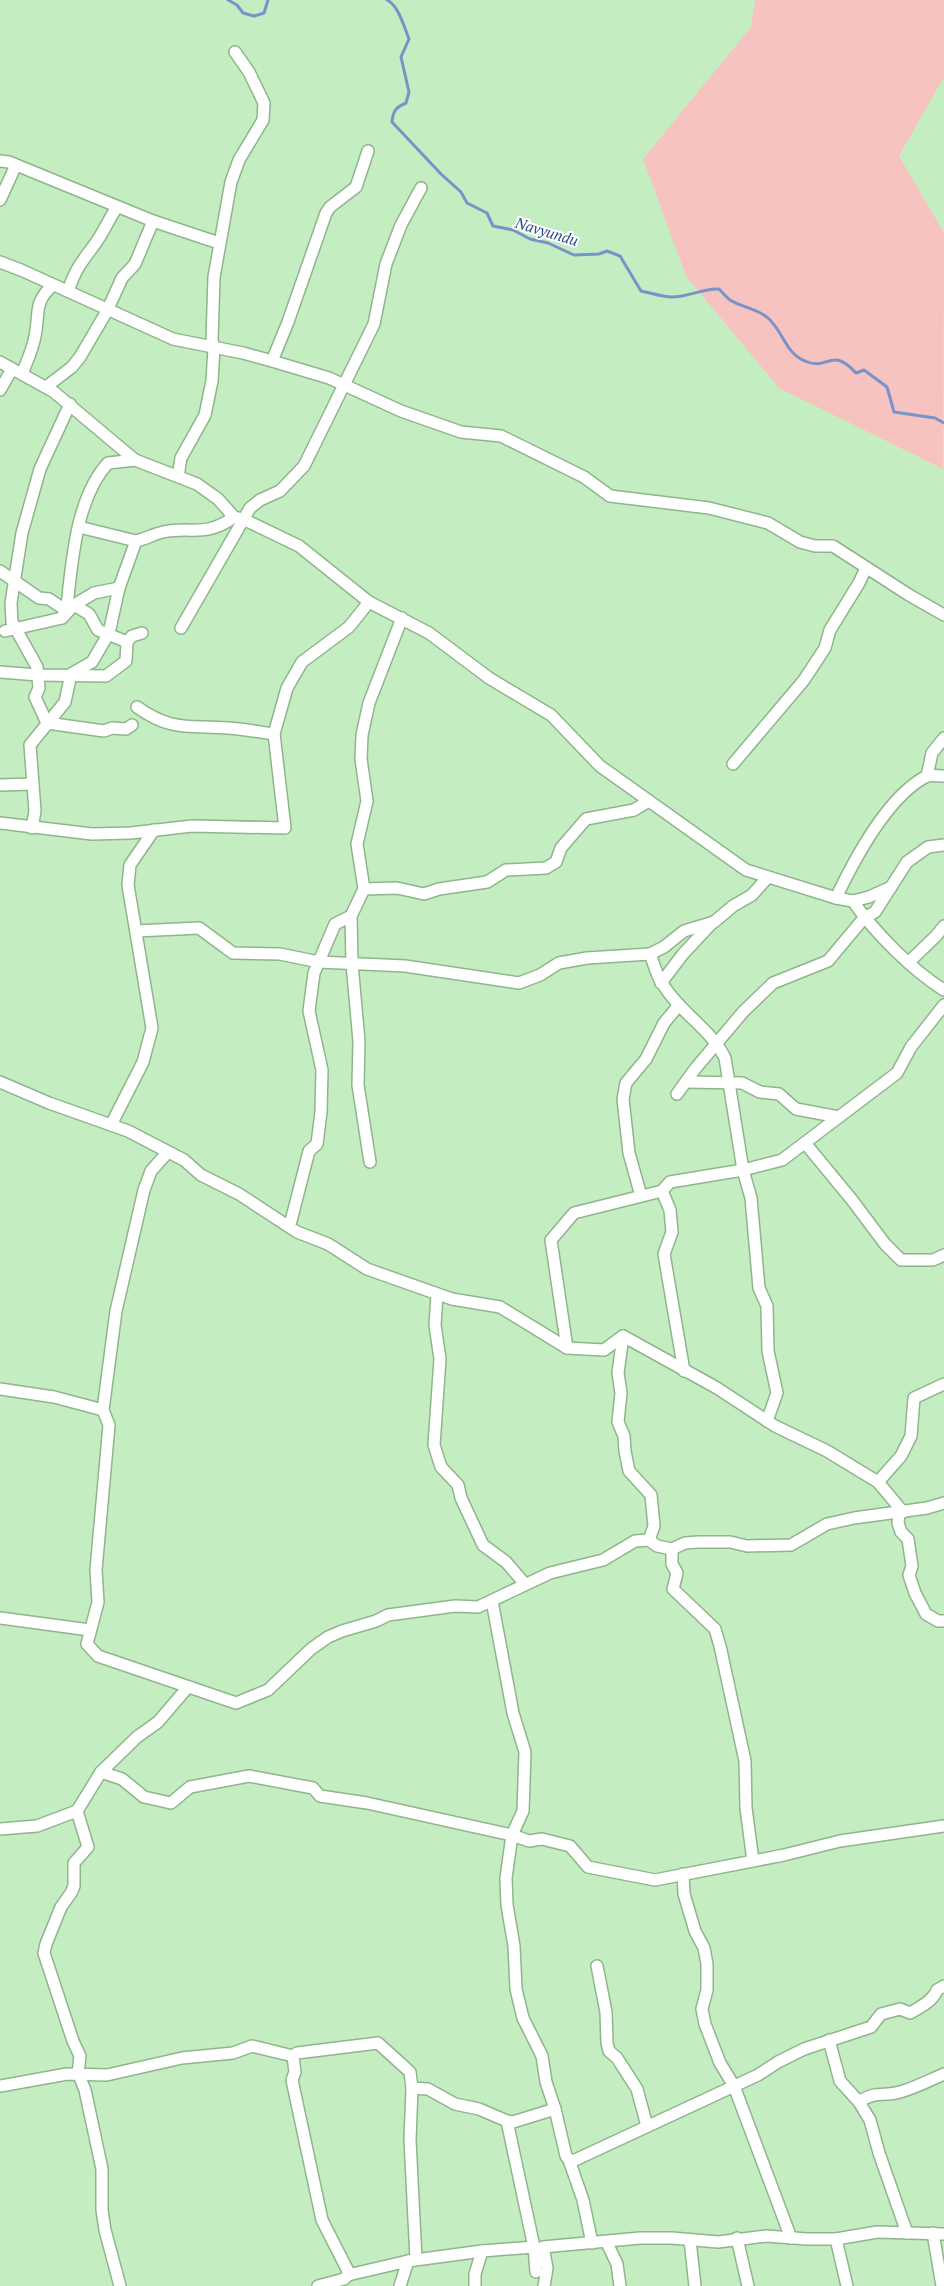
<svg xmlns="http://www.w3.org/2000/svg" width="944" height="2286" font-family="'PT Serif',serif">
<rect width="100%" height="100%" fill="#c5edc2"/>
<!-- green -->
<path fill="#f7c3c0" d="M 755,0 L 944,0 L 944,77 L 899,156 L 944,233 L 943,469 L 779,388 L 686,276 L 643,159 L 751,27 Z"/>
<g fill="none" stroke-linecap="round" stroke-linejoin="round">
<!-- stream -->
<g stroke="#7793c8" stroke-width="3">
<path d="M 228,0 L 237,5 L 243,13 L 254,16 L 264,13 L 268,0"/>
<path d="M 387,0 C 399,6 404,27 409,39 L 401,57 L 409,92 L 406,103 C 396,107 393,111 392,122 L 441,174 L 461,192 L 467,203 L 487,213 L 493,226 L 513,230 L 530,239 L 548,243 L 574,255 L 599,254 L 607,251 L 620,256 L 641,291 C 651,293 662,297 672,297 C 689,297 703,288 719,289 C 722,292 726,297 730,300 C 741,307 758,309 768,318 C 783,331 786,354 805,361 C 829,372 830,345 856,373 L 864,370 L 887,387 L 894,412 L 935,418 L 944,423"/>
</g>
<!-- minor casing -->
<g stroke="#8fb58c" stroke-width="14">
<g id="minor">
<path d="M 0,161 L 9,162 L 153,221 L 219,243"/>
<path d="M 0,200 L 16,165"/>
<path d="M 0,262 L 21,270 L 173,339 L 243,353 L 272,361 L 329,378 L 401,411 L 461,432 L 501,436 L 584,477 L 610,496 L 709,508 L 768,523 L 800,542 L 815,546 L 833,546 L 909,595 L 944,615"/>
<path d="M 68,291 C 76,268 81,263 95,244 C 103,233 109,219 117,207"/>
<path d="M 272,361 L 288,322 L 326,213 L 330,207 L 356,187 L 368,151"/>
<path d="M 0,362 L 54,392 L 135,460 L 197,484 L 218,499 L 234,517 L 243,519 L 299,546 L 369,602 L 429,633 L 489,678 L 551,715 L 600,766 L 746,870 L 836,898 L 853,901 C 873,931 913,971 944,990"/>
<path d="M 22,374 C 27,361 33,349 35,336 C 40,312 33,303 53,285"/>
<path d="M 46,387 L 72,367 L 80,357 L 107,311 L 122,278 L 135,264 L 153,221"/>
<path d="M 0,390 L 12,369"/>
<path d="M 70,404 L 40,469 L 22,533 L 11,603 L 12,622 L 37,667 L 39,688 L 35,697 L 47,723 L 104,731 L 112,728 L 126,729 L 132,725"/>
<path d="M 178,476 L 181,458 L 205,415 L 212,381 L 214,348 L 212,340 L 214,277 L 231,182 L 239,160 L 263,120 L 264,103 L 249,72 L 235,52"/>
<path d="M 79,527 L 136,541"/>
<path d="M 0,571 L 39,598 L 49,599 L 61,607 L 74,605 L 89,614 L 98,630 L 127,642 L 132,636 L 142,633"/>
<path d="M 62,618 L 67,606 C 72,561 76,498 108,463 L 135,460"/>
<path d="M 181,628 L 250,508 L 260,500 L 280,491 L 304,466 L 374,324 L 386,264 L 401,225 L 421,188"/>
<path d="M 5,631 L 62,618 L 74,605 L 94,593 L 119,588"/>
<path d="M 0,672 L 38,675 L 106,676 L 126,661 L 127,642"/>
<path d="M 137,707 C 172,732 189,725 228,728 C 244,729 259,732 274,734"/>
<path d="M 733,764 L 804,680 L 825,648 L 830,630 L 859,583 L 866,568"/>
<path d="M 927,776 L 932,753 L 944,738"/>
<path d="M 0,785 L 33,784"/>
<path d="M 0,823 L 92,834 L 131,833 L 192,826 L 285,828 L 274,734 L 287,688 L 302,662 L 349,627 L 369,602"/>
<path d="M 32,828 L 35,811 L 30,745 L 65,702 L 71,674 L 92,662 L 109,633 L 119,588 L 136,541 C 145,539 154,534 163,532 C 192,526 205,538 234,517"/>
<path d="M 364,889 L 397,888 L 424,894 L 439,889 L 487,882 L 506,870 L 546,868 L 556,862 L 561,848 L 586,819 L 634,810 L 647,802"/>
<path d="M 836,898 C 854,860 887,798 925,777 C 930,774 938,776 944,776"/>
<path d="M 853,901 L 869,897 L 891,887"/>
<path d="M 136,931 L 199,928 L 233,953 L 280,954 L 319,962 L 405,966 L 519,983 L 540,975 L 559,963 L 587,958 L 650,954 L 664,947 L 684,931 L 714,922 L 733,906 L 752,895 L 768,877"/>
<path d="M 650,954 C 654,963 656,975 662,983 C 679,1012 710,1028 725,1058 L 743,1170 L 751,1198 L 759,1288 L 767,1306 L 768,1351 L 777,1393 L 767,1421"/>
<path d="M 909,962 L 936,936 L 944,926"/>
<path d="M 661,983 L 683,954 L 712,923"/>
<path d="M 0,1082 L 49,1103 L 128,1131 L 184,1160 L 201,1175 L 239,1194 L 297,1232 L 328,1244 L 367,1269 L 452,1299 L 500,1307 L 567,1348 L 604,1350 L 623,1336 L 717,1388 L 775,1426 L 827,1451 L 878,1482 L 903,1512"/>
<path d="M 686,1082 L 742,1083 L 760,1092 L 779,1094 L 796,1109 L 839,1117"/>
<path d="M 677,1094 L 695,1069 L 743,1012 L 773,983 L 828,961 L 864,918 L 875,912 L 907,862 L 928,847 L 944,845"/>
<path d="M 111,1125 L 143,1062 L 152,1028 L 128,885 L 130,865 L 154,830"/>
<path d="M 805,1143 L 852,1200 L 885,1244 L 901,1260 L 933,1260 L 944,1255"/>
<path d="M 167,1153 L 151,1171 L 144,1190 L 116,1311 L 103,1410 L 109,1425 L 96,1570 L 98,1602 L 87,1644 L 98,1656 L 236,1703 L 268,1690 L 311,1649 L 328,1637 L 342,1631 L 376,1621 L 388,1615 L 455,1606 L 478,1607 L 550,1573 L 603,1560 L 635,1541 L 649,1540 L 657,1546 L 672,1549 L 685,1543 L 698,1542 L 730,1542 L 747,1546 L 791,1545 L 827,1524 L 854,1518 L 927,1508 L 944,1503"/>
<path d="M 370,1162 L 358,1085 L 359,1041 L 352,964 L 351,916 L 364,889 L 357,844 L 367,801 L 361,759 L 362,735 L 369,703 L 402,618"/>
<path d="M 662,1191 L 670,1210 L 672,1232 L 664,1254 L 684,1371"/>
<path d="M 641,1196 L 629,1153 L 623,1099 L 626,1083 L 646,1059 L 664,1023 L 679,1005"/>
<path d="M 287,1225 L 291,1221 L 309,1151 L 317,1144 L 321,1112 L 322,1070 L 309,1011 L 314,973 L 335,924 L 351,916"/>
<path d="M 437,1295 L 435,1325 L 440,1359 L 434,1445 L 441,1467 L 458,1485 L 461,1498 L 483,1545 L 506,1562 L 525,1584"/>
<path d="M 623,1336 L 618,1373 L 621,1393 L 618,1422 L 624,1436 L 625,1451 L 629,1471 L 651,1495 L 654,1526 L 649,1540"/>
<path d="M 567,1348 L 551,1240 L 574,1213 L 662,1191 L 670,1182 L 743,1170 L 782,1160 L 897,1073 L 911,1047 L 944,1005"/>
<path d="M 0,1389 L 54,1397 L 103,1410"/>
<path d="M 878,1482 L 901,1456 L 911,1436 L 914,1398 L 944,1384"/>
<path d="M 899,1513 L 898,1523 L 901,1532 L 908,1539 L 912,1566 L 909,1575 L 915,1593 L 926,1614 L 938,1621 L 944,1621"/>
<path d="M 672,1549 L 672,1564 L 677,1573 L 673,1589 L 715,1629 L 720,1646 L 745,1761 L 746,1808 L 753,1861"/>
<path d="M 492,1601 L 513,1713 L 525,1752 L 523,1811 L 512,1835 L 506,1878 L 507,1905 L 514,1946 L 516,1989 L 523,2018 L 542,2056 L 546,2082 L 555,2109"/>
<path d="M 0,1618 L 90,1630"/>
<path d="M 101,1772 L 122,1779 L 144,1797 L 171,1803 L 190,1787 L 249,1776 L 313,1788 L 320,1796 L 367,1803 L 512,1835 L 529,1841 L 542,1839 L 570,1846 L 588,1867 L 655,1880 L 784,1855 L 840,1841 L 944,1826"/>
<path d="M 77,1811 L 88,1847 L 74,1863 L 74,1886 L 71,1893 L 61,1907 L 46,1944 L 44,1953 L 73,2041 L 80,2056 L 78,2073 L 85,2090 L 102,2169 L 102,2210 L 105,2230 L 120,2286"/>
<path d="M 0,1829 L 37,1826 L 77,1811 L 101,1772 L 137,1737 L 158,1722 L 188,1687"/>
<path d="M 683,1874 L 684,1894 L 695,1931 L 704,1948 L 707,1964 L 707,1990 L 702,2009 L 705,2024 L 720,2063 L 734,2086 L 791,2238"/>
<path d="M 597,1966 L 606,2012 L 607,2043 L 609,2051 L 617,2058 L 637,2089 L 647,2126"/>
<path d="M 829,2040 L 840,2081 L 859,2102 L 870,2120 L 879,2153 L 907,2233"/>
<path d="M 0,2086 L 67,2074 L 107,2075 L 182,2058 L 233,2053 L 252,2046 L 293,2056"/>
<path d="M 412,2088 L 410,2140 L 416,2259"/>
<path d="M 859,2102 C 876,2090 883,2097 900,2092 C 915,2088 930,2080 944,2074"/>
<path d="M 507,2121 L 534,2247"/>
<path d="M 569,2160 L 583,2200 L 592,2243"/>
<path d="M 933,2233 L 942,2286"/>
<path d="M 737,2238 L 748,2286"/>
<path d="M 836,2239 L 847,2286"/>
<path d="M 690,2240 L 695,2286"/>
<path d="M 607,2243 L 617,2264 L 620,2286"/>
<path d="M 348,2275 L 408,2261"/>
<path d="M 318,2286 L 344,2279 L 348,2275 L 348,2271 L 322,2220 L 292,2080 L 295,2072 L 293,2056 L 297,2053 L 378,2043 L 410,2072 L 412,2088 L 428,2089 L 455,2104 L 479,2109 L 507,2121 L 513,2122 L 555,2109 L 566,2156 L 569,2160 L 575,2160 L 758,2075 L 778,2062 L 804,2049 L 871,2027 L 881,2014 L 900,2009 L 910,2013 C 919,2008 933,2001 937,1990 L 944,1986"/>
<path d="M 400,2286 L 408,2261 L 482,2251 L 534,2247 L 536,2272"/>
<path d="M 475,2286 L 475,2274 L 482,2251"/>
<path d="M 544,2286 L 547,2268 L 543,2247 L 640,2238 L 672,2238 L 718,2242 L 766,2236 L 807,2239 L 836,2239 L 877,2232 L 944,2234"/>
</g>
</g>
<!-- minor -->
<use href="#minor" stroke="#fff" stroke-width="11"/>
</g>
<g text-anchor="middle" dominant-baseline="central" stroke-width="4" stroke-linejoin="round" paint-order="stroke">
<!-- water labels -->
<g font-size="15" font-style="italic" fill="#274788" stroke="#fff">
<text transform="translate(547 231) rotate(17)">Navyundu</text>
</g>
</g>
</svg>
